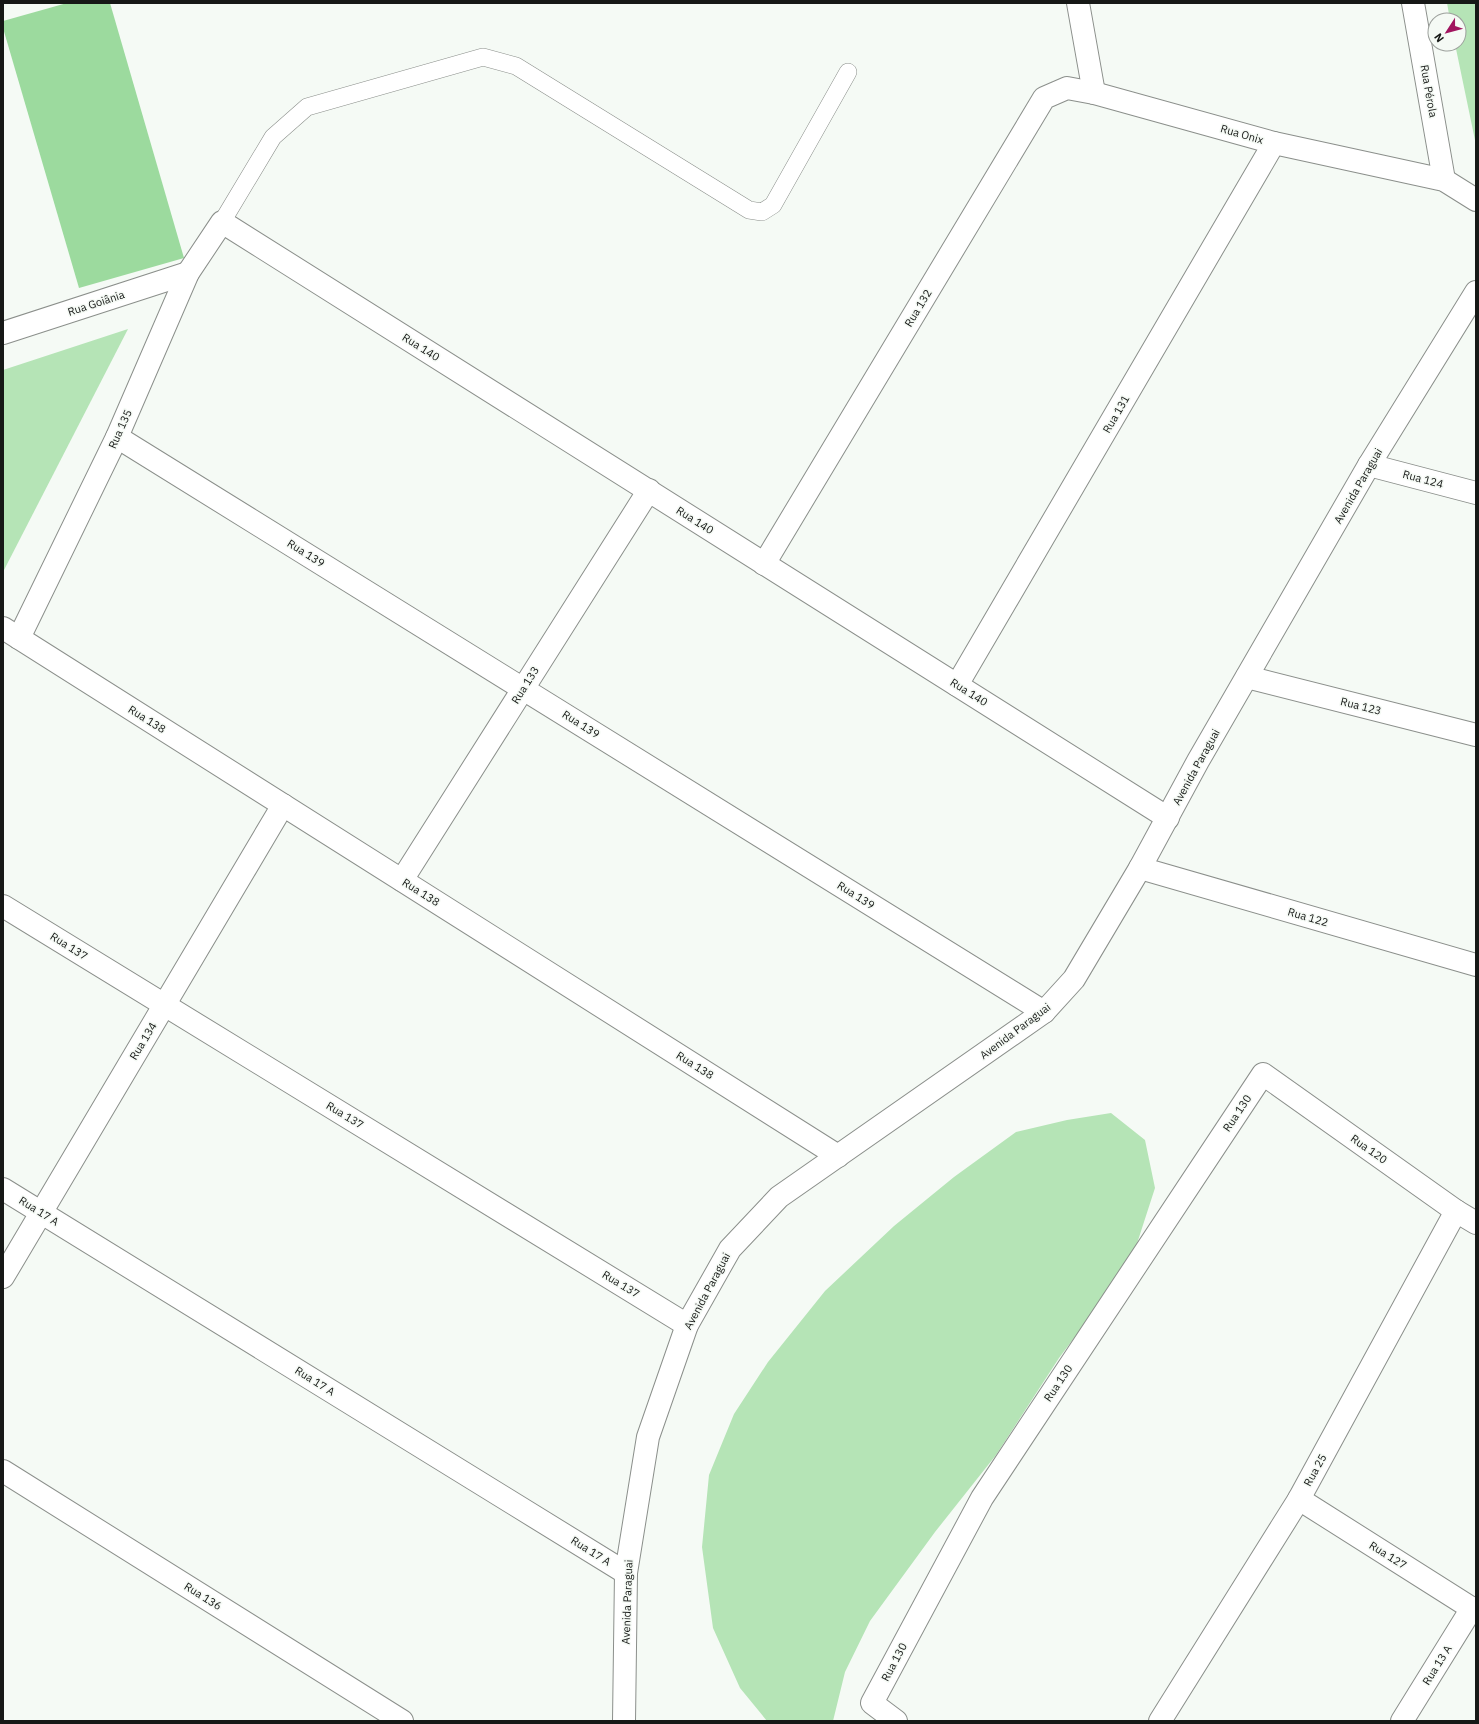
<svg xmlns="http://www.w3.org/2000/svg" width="1479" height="1724" font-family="'IBM Plex Sans',sans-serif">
<rect width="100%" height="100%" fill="#f5faf5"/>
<!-- green -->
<g fill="#b5e4b6">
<path d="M 1447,3 L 1476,3 L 1476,145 L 1455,44 L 1459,44 L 1459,20 L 1450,20 Z"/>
<path d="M 128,329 L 3,572 L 3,370 Z"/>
<path d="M 1111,1113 L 1145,1140 L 1155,1188 L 1131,1262 L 1059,1358 L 996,1455 L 935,1532 L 870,1621 L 845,1672 L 833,1721 L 767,1721 L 740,1688 L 713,1628 L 702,1547 L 709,1475 L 734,1414 L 768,1362 L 825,1291 L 894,1226 L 954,1177 L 1016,1132 L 1067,1120 Z"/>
</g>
<!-- building -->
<path fill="#9cda9e" d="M 67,3 L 110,3 L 184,258 L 79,288 L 3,28 L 3,21 Z"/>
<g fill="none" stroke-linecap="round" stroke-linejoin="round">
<!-- service casing -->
<g stroke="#8b8f8b" stroke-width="18">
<path id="service" d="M 222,222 L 273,137 L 307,107 L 483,57 L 516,66 L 749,210 L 762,212 L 773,205 L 848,72"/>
</g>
<!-- minor casing -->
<g stroke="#8b8f8b" stroke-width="24">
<g id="minor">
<path d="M 1078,3 L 1094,93"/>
<path d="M 1413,3 L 1444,180"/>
<path d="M 3,333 L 188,273"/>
<path d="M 117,437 L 1044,1012"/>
<path d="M 1369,465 L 1476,493"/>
<path d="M 764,564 L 1044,98 L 1067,88 L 1094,93 L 1274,143 L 1444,180 L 1476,200"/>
<path d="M 3,628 L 838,1156"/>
<path d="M 19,638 L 117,437 L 188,273 L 222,222 L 1168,818"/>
<path d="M 1247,677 L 1476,735"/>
<path d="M 957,685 L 1274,143"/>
<path d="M 1140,868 L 1476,965"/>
<path d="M 402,880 L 649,490"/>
<path d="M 3,906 L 687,1325"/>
<path d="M 3,1189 L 626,1573"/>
<path d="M 3,1277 L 283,805"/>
<path d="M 3,1471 L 402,1721"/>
<path d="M 1299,1499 L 1476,1611"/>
<path d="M 896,1721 L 872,1703 L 982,1498 L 1263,1074 L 1456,1211 L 1476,1223"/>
<path d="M 1160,1721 L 1299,1499 L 1456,1211"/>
<path d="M 1402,1721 L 1472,1608"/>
</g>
</g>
<!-- tertiary casing -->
<g stroke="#8b8f8b" stroke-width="24">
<path id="tertiary" d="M 624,1721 L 626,1573 L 648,1437 L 687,1325 L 730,1249 L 779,1197 L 1044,1012 L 1074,979 L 1140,868 L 1198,761 L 1369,465 L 1476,292"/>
</g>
<!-- service -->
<use href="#service" stroke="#fff" stroke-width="17"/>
<!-- minor -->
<use href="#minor" stroke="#fff" stroke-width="22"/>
<!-- tertiary -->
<use href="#tertiary" stroke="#fff" stroke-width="22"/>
</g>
<g text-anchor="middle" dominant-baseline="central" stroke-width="3" stroke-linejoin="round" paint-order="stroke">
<!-- street labels -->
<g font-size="11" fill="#161816" stroke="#f5faf5">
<text transform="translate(1429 91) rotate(80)">Rua Pérola</text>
<text transform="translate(1242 134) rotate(16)">Rua Onix</text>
<text transform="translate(96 303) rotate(-18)">Rua Goiânia</text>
<text transform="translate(918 308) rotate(-59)">Rua 132</text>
<text transform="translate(421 347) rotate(32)">Rua 140</text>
<text transform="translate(1116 414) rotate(-60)">Rua 131</text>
<text transform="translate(120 429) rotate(-66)">Rua 135</text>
<text transform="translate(1423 479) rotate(15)">Rua 124</text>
<text transform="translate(1358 486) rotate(-60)">Avenida Paraguai</text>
<text transform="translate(695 520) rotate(32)">Rua 140</text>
<text transform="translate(306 553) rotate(32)">Rua 139</text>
<text transform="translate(525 685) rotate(-58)">Rua 133</text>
<text transform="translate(969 692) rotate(32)">Rua 140</text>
<text transform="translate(1361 706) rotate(14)">Rua 123</text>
<text transform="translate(147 719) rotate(32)">Rua 138</text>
<text transform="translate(581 724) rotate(32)">Rua 139</text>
<text transform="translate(1196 767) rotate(-61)">Avenida Paraguai</text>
<text transform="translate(421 892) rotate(32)">Rua 138</text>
<text transform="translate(856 895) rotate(32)">Rua 139</text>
<text transform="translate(1308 917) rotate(16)">Rua 122</text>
<text transform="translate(69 946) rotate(32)">Rua 137</text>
<text transform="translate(1015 1031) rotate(-37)">Avenida Paraguai</text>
<text transform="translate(143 1041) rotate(-59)">Rua 134</text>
<text transform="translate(695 1065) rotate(32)">Rua 138</text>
<text transform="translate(1237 1113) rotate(-56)">Rua 130</text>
<text transform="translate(345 1115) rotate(31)">Rua 137</text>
<text transform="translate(1369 1149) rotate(35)">Rua 120</text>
<text transform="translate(39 1211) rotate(32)">Rua 17 A</text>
<text transform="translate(621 1284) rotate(31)">Rua 137</text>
<text transform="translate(707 1291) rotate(-62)">Avenida Paraguai</text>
<text transform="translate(315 1381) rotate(32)">Rua 17 A</text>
<text transform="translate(1058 1383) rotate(-56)">Rua 130</text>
<text transform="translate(1315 1470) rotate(-61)">Rua 25</text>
<text transform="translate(591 1551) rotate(32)">Rua 17 A</text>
<text transform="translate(1388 1555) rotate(32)">Rua 127</text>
<text transform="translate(203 1596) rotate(32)">Rua 136</text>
<text transform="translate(627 1602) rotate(-88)">Avenida Paraguai</text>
<text transform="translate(894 1662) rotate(-62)">Rua 130</text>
<text transform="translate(1437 1665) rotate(-58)">Rua 13 A</text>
</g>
</g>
<!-- border -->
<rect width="1479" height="1724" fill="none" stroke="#161816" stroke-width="8"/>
<!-- north arrow -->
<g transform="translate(1447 32) rotate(234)"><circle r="19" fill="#f5faf5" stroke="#9ca09c"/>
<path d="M0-3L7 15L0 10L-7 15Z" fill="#a1155f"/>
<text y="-6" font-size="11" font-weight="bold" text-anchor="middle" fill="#161816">N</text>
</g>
</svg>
